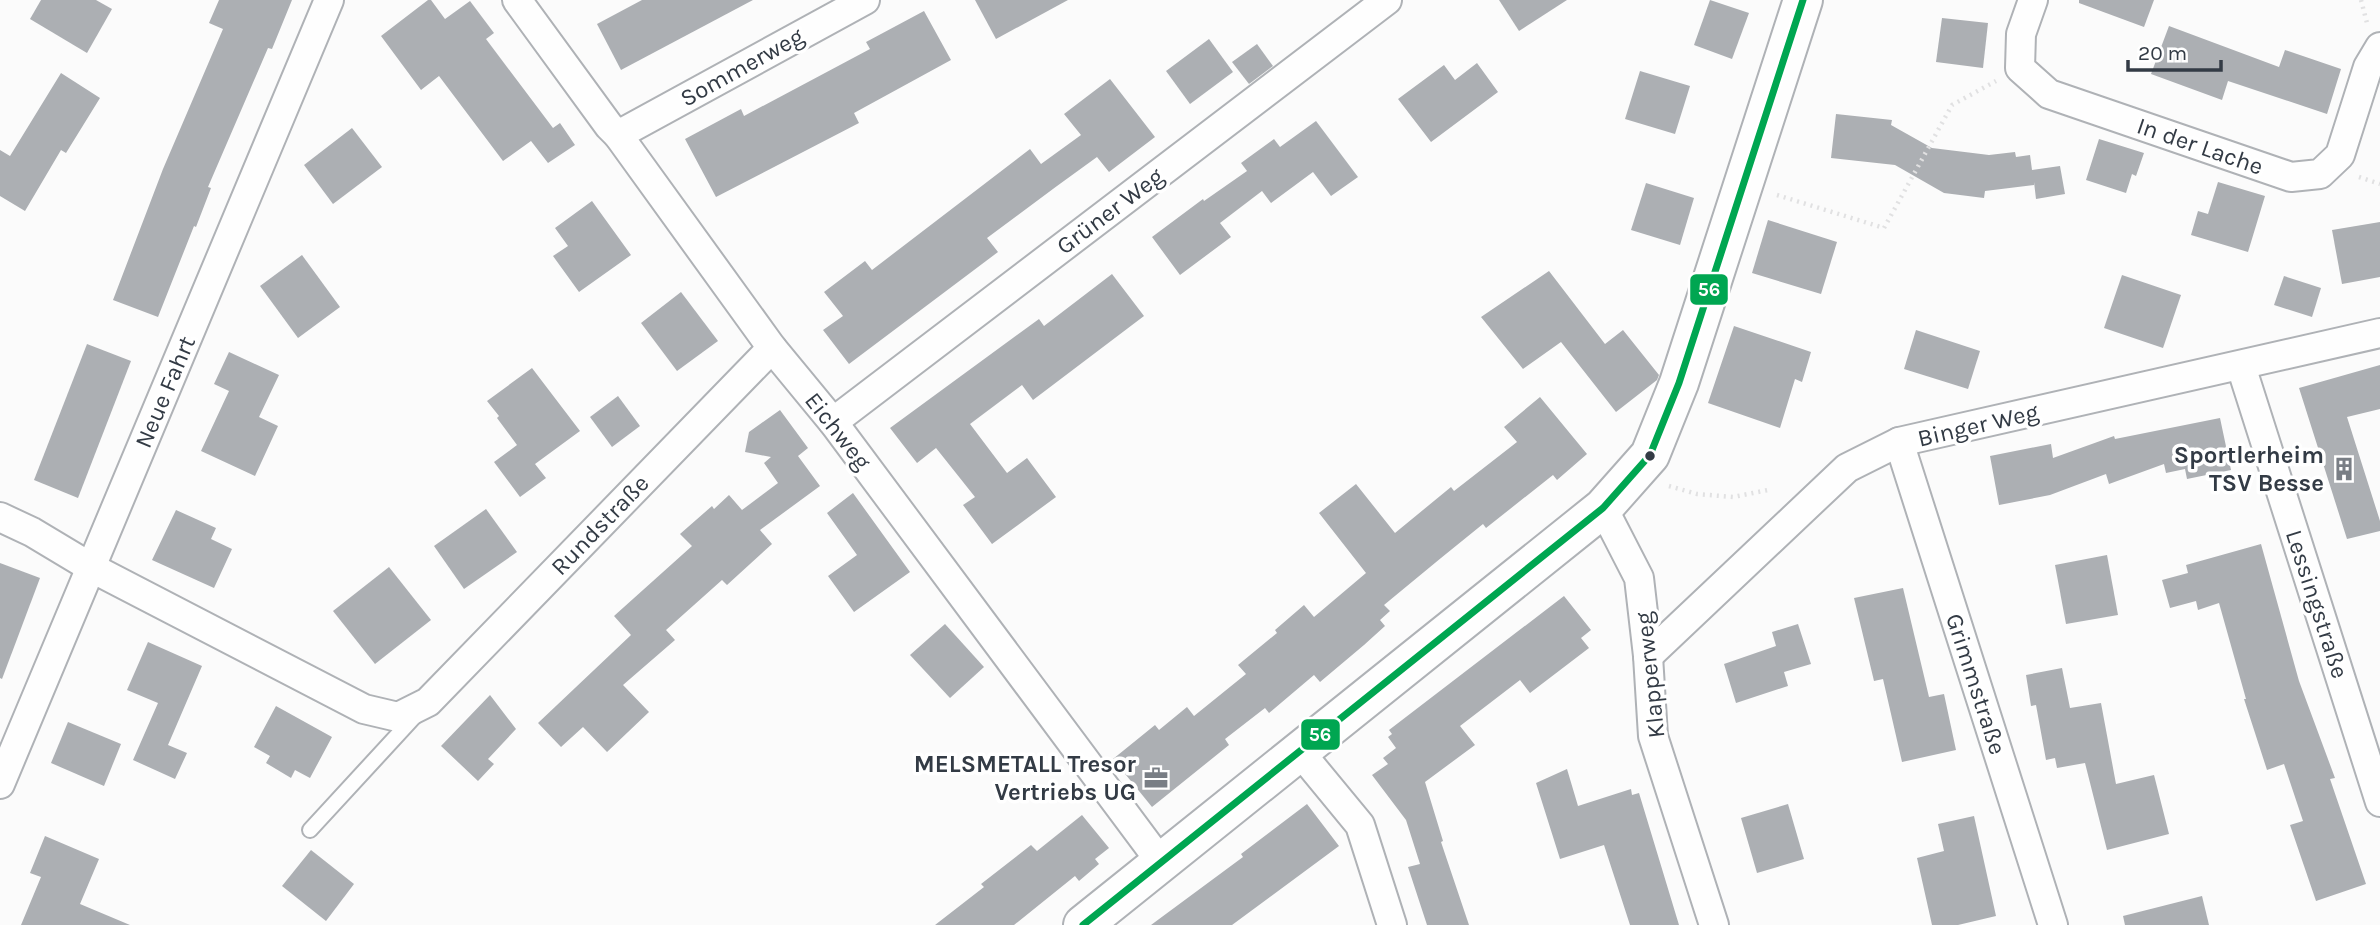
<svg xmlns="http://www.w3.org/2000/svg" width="2380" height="925" font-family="Karla,sans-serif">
<rect width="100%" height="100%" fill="#fbfbfb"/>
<!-- building -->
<g fill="#acafb3">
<path d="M 41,0 L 96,0 L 112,9 L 87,53 L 30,19 Z"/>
<path d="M 219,0 L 292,0 L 272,49 L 268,48 L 208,187 L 211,188 L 196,227 L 194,226 L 158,317 L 113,300 L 163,169 L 223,29 L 209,23 Z"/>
<path d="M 428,0 L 431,0 L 445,19 L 470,1 L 494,33 L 486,39 L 553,128 L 560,123 L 575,145 L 548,163 L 531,141 L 503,161 L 439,76 L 421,90 L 381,36 Z"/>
<path d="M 642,0 L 753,0 L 621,70 L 597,24 Z"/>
<path d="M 975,0 L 1068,0 L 996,39 Z"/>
<path d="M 1499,0 L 1567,0 L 1519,31 Z"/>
<path d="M 1710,0 L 1749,13 L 1732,59 L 1694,45 Z"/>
<path d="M 2079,0 L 2154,0 L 2144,27 L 2079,3 Z"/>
<path d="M 924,11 L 951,60 L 854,113 L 859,123 L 716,197 L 685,139 L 741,109 L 744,116 L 870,49 L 866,42 Z"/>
<path d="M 1942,18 L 1988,23 L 1983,68 L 1936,62 Z"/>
<path d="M 2169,26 L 2279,67 L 2285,50 L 2341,69 L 2327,114 L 2228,81 L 2222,100 L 2151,74 Z"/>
<path d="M 1209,39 L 1233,72 L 1190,104 L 1166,71 Z"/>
<path d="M 1257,44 L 1273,66 L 1249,84 L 1232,62 Z"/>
<path d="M 1477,63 L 1498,92 L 1431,142 L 1398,99 L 1444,65 L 1455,80 Z"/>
<path d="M 1640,71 L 1690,86 L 1675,134 L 1625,119 Z"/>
<path d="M 61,73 L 100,98 L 66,153 L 61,150 L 25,211 L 0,196 L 0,150 L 10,156 Z"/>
<path d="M 1110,79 L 1155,137 L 1109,172 L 1097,157 L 1057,186 L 987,238 L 998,252 L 849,364 L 823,330 L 843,316 L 824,292 L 865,261 L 872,270 L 1030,149 L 1041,164 L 1081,135 L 1064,114 Z"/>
<path d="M 1836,114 L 1892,120 L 1891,125 L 1932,148 L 1989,155 L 2015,152 L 2016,157 L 2030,155 L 2032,170 L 2060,166 L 2065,194 L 2036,199 L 2034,182 L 2034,185 L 1985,191 L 1984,198 L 1944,193 L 1895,165 L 1831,158 Z"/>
<path d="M 1316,121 L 1358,177 L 1331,196 L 1313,172 L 1271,203 L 1262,191 L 1220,223 L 1231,237 L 1180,275 L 1152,237 L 1203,199 L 1204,201 L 1247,171 L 1241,163 L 1274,139 L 1280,147 Z"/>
<path d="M 352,128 L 382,167 L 333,204 L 304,165 Z"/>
<path d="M 2099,139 L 2144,153 L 2136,176 L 2132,174 L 2126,193 L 2086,180 Z"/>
<path d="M 2218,182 L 2265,196 L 2248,252 L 2191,235 L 2198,211 L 2208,214 Z"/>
<path d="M 1646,183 L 1694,198 L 1680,245 L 1631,230 Z"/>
<path d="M 592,201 L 631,255 L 579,292 L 553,256 L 568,246 L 555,228 Z"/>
<path d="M 1768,220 L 1837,242 L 1821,294 L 1752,273 Z"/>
<path d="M 2380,222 L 2380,277 L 2342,284 L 2332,230 Z"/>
<path d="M 302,255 L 340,307 L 298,338 L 260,286 Z"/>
<path d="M 1549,271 L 1605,344 L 1623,330 L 1659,375 L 1657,380 L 1616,412 L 1561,342 L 1523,369 L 1481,317 Z"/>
<path d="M 1112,274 L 1144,316 L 1033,400 L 1022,385 L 970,424 L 1007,473 L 1027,458 L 1056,497 L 992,544 L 963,505 L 975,497 L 936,448 L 917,463 L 890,428 L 1039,319 L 1044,326 Z"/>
<path d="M 2122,275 L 2181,295 L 2163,348 L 2104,328 Z"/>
<path d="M 2284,276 L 2321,288 L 2312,317 L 2274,305 Z"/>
<path d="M 681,292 L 718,341 L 677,371 L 641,323 Z"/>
<path d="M 1734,326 L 1811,352 L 1802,382 L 1795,379 L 1780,428 L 1708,403 Z"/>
<path d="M 1916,330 L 1980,351 L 1968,389 L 1904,369 Z"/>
<path d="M 87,344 L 131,361 L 78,498 L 34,480 Z"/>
<path d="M 229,352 L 279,375 L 259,417 L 278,426 L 255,476 L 201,451 L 229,391 L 214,384 Z"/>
<path d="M 2380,365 L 2380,409 L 2347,417 L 2380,521 L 2380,531 L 2347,539 L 2299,388 Z"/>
<path d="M 532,368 L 580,431 L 535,464 L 546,478 L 520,497 L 494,462 L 517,445 L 497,418 L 499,416 L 487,401 Z"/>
<path d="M 618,396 L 640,426 L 612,447 L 590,417 Z"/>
<path d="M 1540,397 L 1587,454 L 1557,480 L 1553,475 L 1486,528 L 1483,524 L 1441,558 L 1384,605 L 1390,611 L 1380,620 L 1385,626 L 1364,645 L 1320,682 L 1314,675 L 1269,713 L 1265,708 L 1225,739 L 1229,745 L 1152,807 L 1113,759 L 1155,725 L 1159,730 L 1187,707 L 1194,716 L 1246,674 L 1238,665 L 1277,633 L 1275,630 L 1304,605 L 1314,617 L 1366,573 L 1319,513 L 1356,484 L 1395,533 L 1451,487 L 1454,491 L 1517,442 L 1504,427 Z"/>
<path d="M 780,410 L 808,448 L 798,456 L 820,486 L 760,530 L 772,544 L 727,585 L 722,580 L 666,630 L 675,640 L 623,685 L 649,712 L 607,752 L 583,727 L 561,747 L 538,723 L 631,635 L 614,616 L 692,546 L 680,534 L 712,506 L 714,509 L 729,495 L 742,510 L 778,483 L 764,463 L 771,457 L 745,452 L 749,432 Z"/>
<path d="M 2220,418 L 2231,470 L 2187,479 L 2185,469 L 2166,473 L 2164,464 L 2109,484 L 2106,474 L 2050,495 L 1999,505 L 1990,456 L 2051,444 L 2053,458 L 2114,436 L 2115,439 Z"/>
<path d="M 853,493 L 910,572 L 854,612 L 828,576 L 857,555 L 827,513 Z"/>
<path d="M 486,509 L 517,552 L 464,589 L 434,546 Z"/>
<path d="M 176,510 L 216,528 L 211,539 L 232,549 L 214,588 L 152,560 Z"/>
<path d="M 2261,544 L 2299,681 L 2335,778 L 2330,779 L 2366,884 L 2316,901 L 2290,825 L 2303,821 L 2284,764 L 2267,770 L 2244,699 L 2246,699 L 2219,603 L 2198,610 L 2196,601 L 2170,608 L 2162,580 L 2188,573 L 2186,565 Z"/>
<path d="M 2107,555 L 2118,615 L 2066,624 L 2055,565 Z"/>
<path d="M 0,563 L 40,578 L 2,679 L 0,678 Z"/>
<path d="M 389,567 L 431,620 L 375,664 L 333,611 Z"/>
<path d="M 1903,588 L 1929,697 L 1944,694 L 1956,750 L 1902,762 L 1883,679 L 1874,681 L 1854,598 Z"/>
<path d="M 1564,596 L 1591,630 L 1581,638 L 1589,648 L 1530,693 L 1520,680 L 1460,726 L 1475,745 L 1425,782 L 1443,841 L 1441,842 L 1469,925 L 1427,925 L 1408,867 L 1420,864 L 1406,820 L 1372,775 L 1388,764 L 1383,758 L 1396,748 L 1388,737 L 1392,734 L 1389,730 Z"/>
<path d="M 945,624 L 984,667 L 950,698 L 910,655 Z"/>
<path d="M 1798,624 L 1811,664 L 1784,672 L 1788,686 L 1736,703 L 1724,664 L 1776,646 L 1772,632 Z"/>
<path d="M 148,642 L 202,666 L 168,745 L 187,753 L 175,779 L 133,760 L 158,703 L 127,690 Z"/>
<path d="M 2062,668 L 2070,708 L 2101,703 L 2116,784 L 2154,775 L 2169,834 L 2107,850 L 2085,763 L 2057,768 L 2055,758 L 2046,760 L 2036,705 L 2031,706 L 2026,675 Z"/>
<path d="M 490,695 L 516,729 L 488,759 L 494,764 L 478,781 L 441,746 Z"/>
<path d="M 276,706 L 332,737 L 310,778 L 295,770 L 291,778 L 266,763 L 270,756 L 254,747 Z"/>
<path d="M 68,722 L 121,744 L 104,786 L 51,763 Z"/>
<path d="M 1567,769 L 1578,806 L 1631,789 L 1632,795 L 1639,793 L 1679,925 L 1630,925 L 1604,845 L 1560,859 L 1536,783 Z"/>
<path d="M 1307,804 L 1339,846 L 1232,925 L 1151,925 L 1243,857 L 1241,854 Z"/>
<path d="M 1788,804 L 1804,859 L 1757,873 L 1741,818 Z"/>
<path d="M 1082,815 L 1109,848 L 1095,859 L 1099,864 L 1079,881 L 1075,876 L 1014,925 L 935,925 L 984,887 L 981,884 L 1031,845 L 1037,851 Z"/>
<path d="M 1974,816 L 1996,916 L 1958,925 L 1932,925 L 1917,858 L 1944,851 L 1938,824 Z"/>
<path d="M 45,836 L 99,859 L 80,904 L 130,925 L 21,925 L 41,877 L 30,873 Z"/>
<path d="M 311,850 L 354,884 L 326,921 L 282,886 Z"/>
<path d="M 2202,896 L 2209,925 L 2125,925 L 2123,916 Z"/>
</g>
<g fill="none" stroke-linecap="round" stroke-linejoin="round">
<!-- service casing -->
<g stroke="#afb2b6" stroke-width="18">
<path id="service" d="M 310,830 L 415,716"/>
</g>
<!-- minor casing -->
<g stroke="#afb2b6" stroke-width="32">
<g id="minor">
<path d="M 517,0 L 609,126 L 618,135 L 772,348 L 833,422 L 1160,861"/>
<path d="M 2033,0 L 2021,34 L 2020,68 L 2049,94 L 2291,177 L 2320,174 L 2340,155 L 2368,67 L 2380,47"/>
<path d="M 618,135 L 865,0"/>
<path d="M 2241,366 L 2380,802"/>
<path d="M 833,422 L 1387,0"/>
<path d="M 1899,442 L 2053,925"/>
<path d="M 1603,508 L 1639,578 L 1648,656 L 1653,736 L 1714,925"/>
<path d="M 0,517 L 32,532 L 92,568 L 364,709 L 398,717 L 428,702 L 772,348"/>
<path d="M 1648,656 L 1847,468 L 1899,442 L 2380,333"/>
<path d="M 1299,751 L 1360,825 L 1392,925"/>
<path d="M 0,784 L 329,0"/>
</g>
</g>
<!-- secondary casing -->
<g stroke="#afb2b6" stroke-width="42">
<path id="secondary" d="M 1083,925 L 1603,508 L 1650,455 L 1679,383 L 1803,0"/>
</g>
<!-- path -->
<g stroke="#e1e1e2" stroke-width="4.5" stroke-dasharray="2 5" stroke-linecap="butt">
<path d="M 2361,0 L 2367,23"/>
<path d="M 2359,177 L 2380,184"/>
<path d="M 1777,195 L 1884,228 L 1952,105 L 1996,81"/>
<path d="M 1669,486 L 1697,494 L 1733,497 L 1768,490"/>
</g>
<!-- service -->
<use href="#service" stroke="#fefefe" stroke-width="14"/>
<!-- minor -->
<use href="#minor" stroke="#fefefe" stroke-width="28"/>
<!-- secondary -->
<use href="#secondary" stroke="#fefefe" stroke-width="38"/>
<!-- bus-1 casing -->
<g stroke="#fff" stroke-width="12">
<path id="bus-1" d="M 1083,925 L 1603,508 L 1650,455 L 1679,383 L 1803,0"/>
</g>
<!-- bus-1 -->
<use href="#bus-1" stroke="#00a651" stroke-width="7"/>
</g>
<!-- icons -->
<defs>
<g id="building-bare" transform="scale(1.89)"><path d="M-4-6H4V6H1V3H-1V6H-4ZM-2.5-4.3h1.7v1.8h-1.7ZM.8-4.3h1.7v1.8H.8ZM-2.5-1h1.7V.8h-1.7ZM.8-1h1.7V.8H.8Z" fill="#797e85" stroke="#fff" stroke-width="2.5" paint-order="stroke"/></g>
<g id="office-bare" transform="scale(1.89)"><path d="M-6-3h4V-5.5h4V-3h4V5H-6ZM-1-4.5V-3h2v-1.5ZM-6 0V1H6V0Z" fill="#797e85" stroke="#fff" stroke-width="2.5" paint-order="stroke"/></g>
</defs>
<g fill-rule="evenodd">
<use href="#building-bare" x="2344" y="469"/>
<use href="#office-bare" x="1156" y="778"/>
</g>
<!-- markers -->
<circle fill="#333b45" stroke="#fff" stroke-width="2.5" cx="1650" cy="456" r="6"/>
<g text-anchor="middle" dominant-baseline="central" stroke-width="7" stroke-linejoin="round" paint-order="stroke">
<!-- street labels -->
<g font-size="24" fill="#333b45" stroke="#fff">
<text transform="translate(742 67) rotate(-29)">Sommerweg</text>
<text transform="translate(2200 146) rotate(19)">In der Lache</text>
<text transform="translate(1110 211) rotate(-37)">Grüner Weg</text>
<text transform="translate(165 392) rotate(-67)">Neue Fahrt</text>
<text transform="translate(1978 425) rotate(-13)">Binger Weg</text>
<text transform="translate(838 431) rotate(52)">Eichweg</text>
<text transform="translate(600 525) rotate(-46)">Rundstraße</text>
<text transform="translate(2317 604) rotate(72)">Lessingstraße</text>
<text transform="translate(1650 675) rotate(-96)">Klapperweg</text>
<text transform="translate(1976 684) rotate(72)">Grimmstraße</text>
</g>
<!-- poi labels -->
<g font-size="24" font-weight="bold" fill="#333b45" stroke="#fff" text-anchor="end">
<text x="2324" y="455">Sportlerheim<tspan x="2324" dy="28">TSV Besse</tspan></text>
<text x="1136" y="764">MELSMETALL Tresor<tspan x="1136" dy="28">Vertriebs UG</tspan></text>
</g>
</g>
<g stroke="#fff" stroke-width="2.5">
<rect x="1689" y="273" width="40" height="33" rx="7" fill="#00a651"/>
<rect x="1300" y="718" width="41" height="33" rx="7" fill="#00a651"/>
</g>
<g font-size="19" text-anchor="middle" font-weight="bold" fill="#fff">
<text x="1709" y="296">56</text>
<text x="1320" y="741">56</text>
</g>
<!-- scale -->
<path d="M2128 60v10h93v-10" fill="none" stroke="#333b45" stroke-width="3.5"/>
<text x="2138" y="60" font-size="21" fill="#333b45" stroke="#ffffff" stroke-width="5" paint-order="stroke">20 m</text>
</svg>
